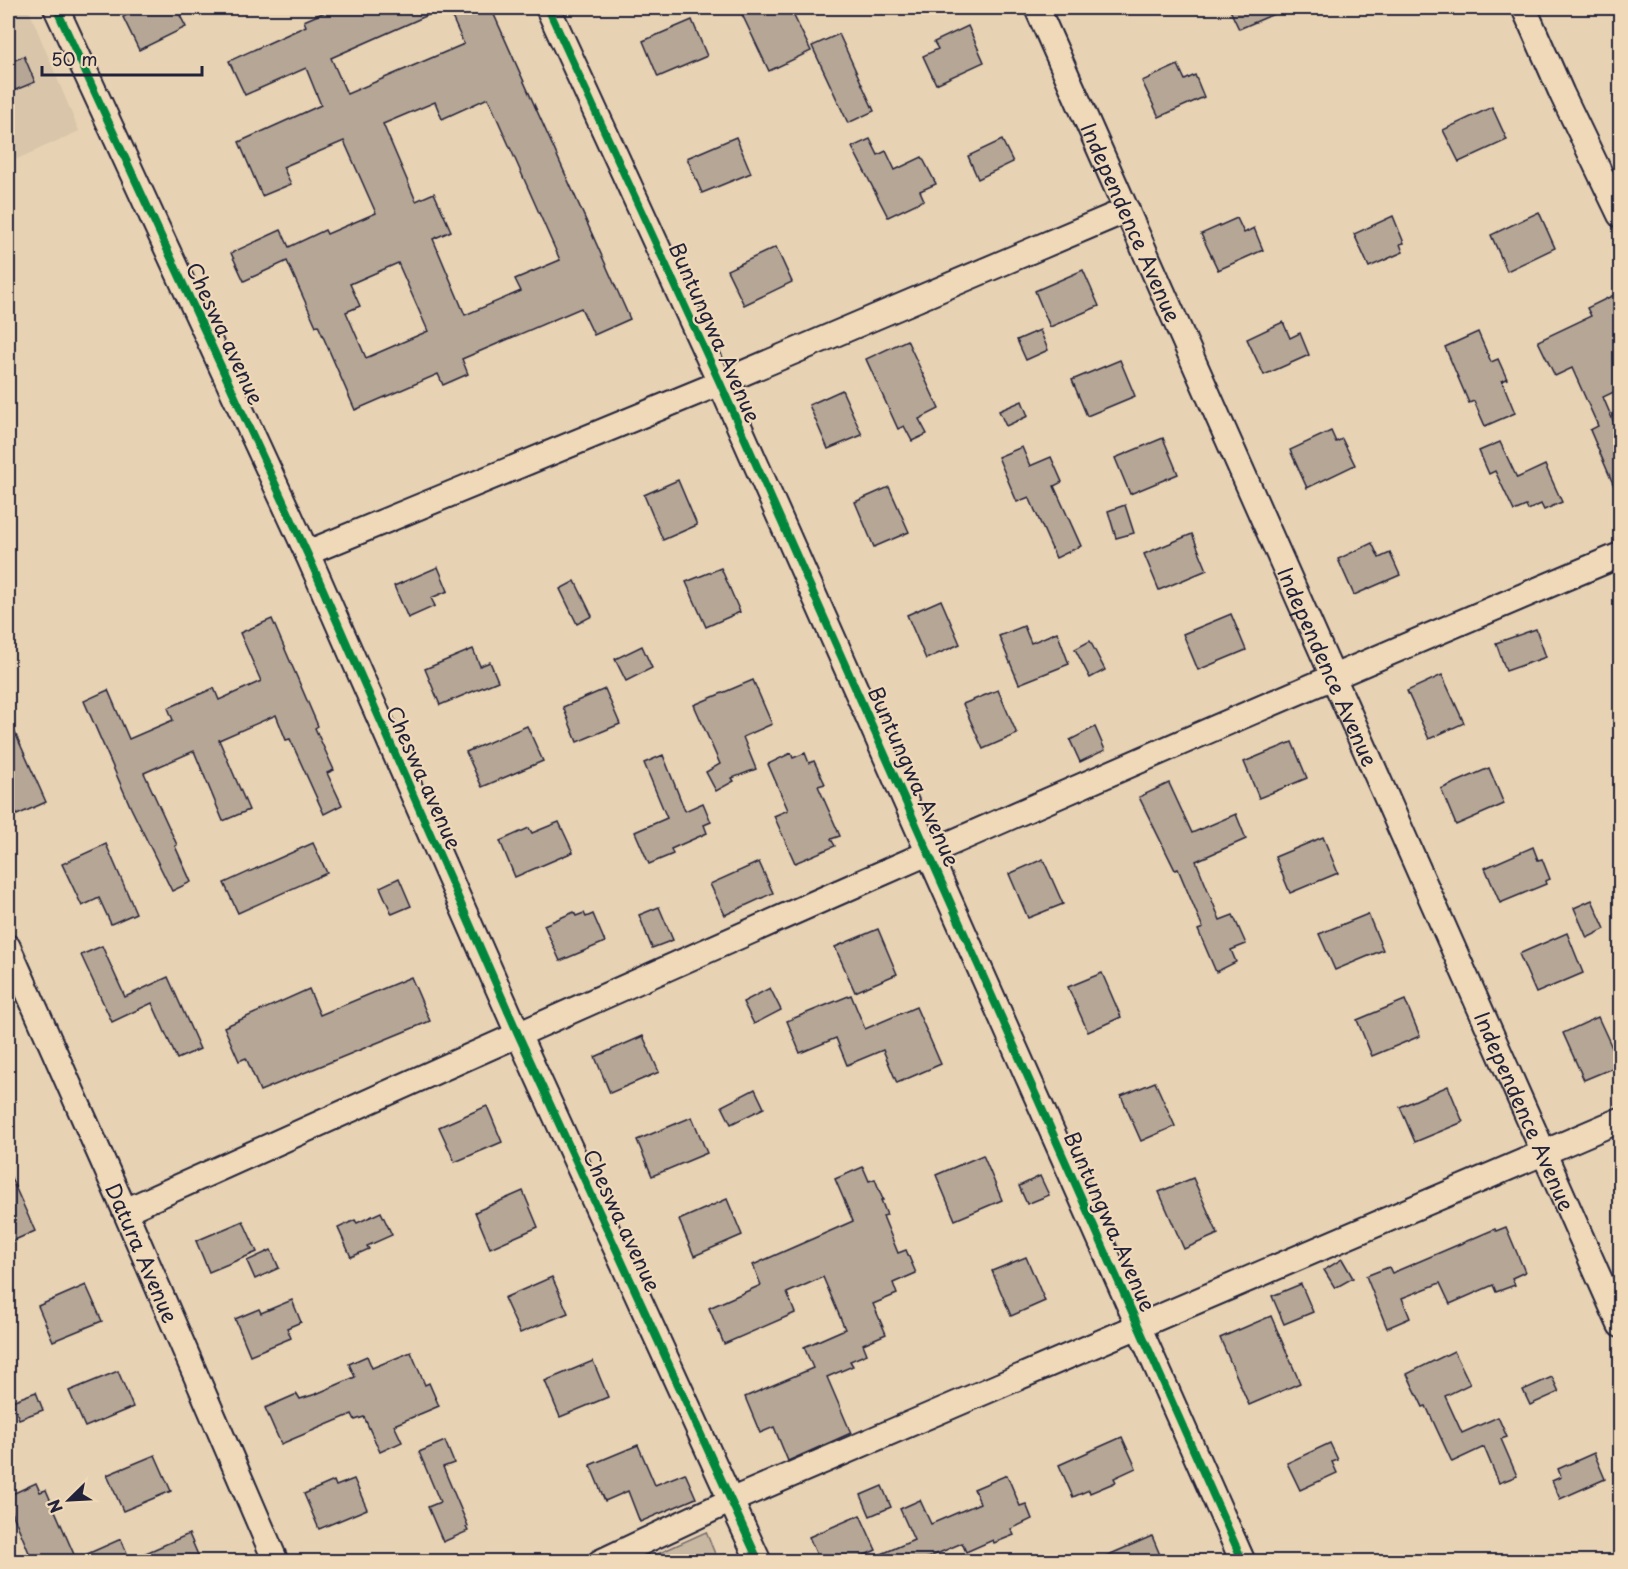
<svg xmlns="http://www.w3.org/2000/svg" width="1628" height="1569" font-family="'Playpen Sans',sans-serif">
<rect width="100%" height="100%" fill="#e7d2b3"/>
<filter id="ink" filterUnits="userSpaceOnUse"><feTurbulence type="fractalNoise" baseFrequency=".0167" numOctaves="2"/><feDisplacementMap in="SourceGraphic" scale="12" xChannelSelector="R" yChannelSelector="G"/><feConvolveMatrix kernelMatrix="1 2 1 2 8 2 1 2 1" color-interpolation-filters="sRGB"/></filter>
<g filter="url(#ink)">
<!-- built -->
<path fill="#d8c5aa" d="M 8,8 L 28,8 L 79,131 L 8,163 Z"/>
<!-- green -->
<path fill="#c9b8a1" stroke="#766d6e" stroke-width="1.5" d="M 706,1532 L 718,1561 L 642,1561 Z"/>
<!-- building -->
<g fill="#b6a695" stroke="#22223b" stroke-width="1.5" fill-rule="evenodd">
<path d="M 142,8 L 176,8 L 186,27 L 139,50 L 123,17 Z"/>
<path d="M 334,8 L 444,8 L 331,58 L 347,94 L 464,44 L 448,8 L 491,8 L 630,319 L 594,335 L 581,308 L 462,359 L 468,374 L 443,385 L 438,374 L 355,410 L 318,325 L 316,326 L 287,261 L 244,281 L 231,253 L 281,230 L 289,247 L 325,230 L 327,234 L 376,213 L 344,141 L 283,167 L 291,184 L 262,196 L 239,142 L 321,105 L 306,68 L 245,95 L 229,61 L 306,26 L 304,21 ZM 488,98 L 560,260 L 515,279 L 521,291 L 465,315 L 433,239 L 451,231 L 434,193 L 416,201 L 383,124 L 435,102 L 442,119 ZM 398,263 L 428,331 L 366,358 L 346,312 L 360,306 L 350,284 Z"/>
<path d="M 739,8 L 790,8 L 811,51 L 769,71 Z"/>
<path d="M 1229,8 L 1288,8 L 1239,29 Z"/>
<path d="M 692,20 L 707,56 L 658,77 L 643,41 Z"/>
<path d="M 968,26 L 984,62 L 936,84 L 923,56 L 938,49 L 934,42 Z"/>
<path d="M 839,34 L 874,111 L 848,123 L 812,46 Z"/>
<path d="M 24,56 L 35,82 L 8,93 L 8,63 Z"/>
<path d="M 1178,65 L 1185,80 L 1195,75 L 1204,97 L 1159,117 L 1142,81 Z"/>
<path d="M 1492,107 L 1507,140 L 1459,162 L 1443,130 Z"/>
<path d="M 736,137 L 751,173 L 702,193 L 687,158 Z"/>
<path d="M 870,139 L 878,155 L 886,151 L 895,170 L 922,157 L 936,184 L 920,191 L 924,200 L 888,217 L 852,147 Z"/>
<path d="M 1002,140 L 1013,162 L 978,179 L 968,156 Z"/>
<path d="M 1539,212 L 1555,248 L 1507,271 L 1491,235 Z"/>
<path d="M 1393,216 L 1404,243 L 1400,244 L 1403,252 L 1369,267 L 1354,234 Z"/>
<path d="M 1237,218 L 1244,233 L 1254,228 L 1263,250 L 1218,270 L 1201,234 Z"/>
<path d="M 776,247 L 792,282 L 744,305 L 727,270 Z"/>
<path d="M 1083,270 L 1099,306 L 1050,327 L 1035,291 Z"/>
<path d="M 1620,292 L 1620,389 L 1603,397 L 1620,437 L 1620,500 L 1590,430 L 1598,426 L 1572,368 L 1555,376 L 1538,341 L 1591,316 L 1587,308 Z"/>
<path d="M 1283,322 L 1290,338 L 1300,333 L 1309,355 L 1264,375 L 1247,339 Z"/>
<path d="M 1040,330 L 1048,350 L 1026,360 L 1017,340 Z"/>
<path d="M 1478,332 L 1491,362 L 1498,359 L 1507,379 L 1502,381 L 1515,413 L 1485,426 L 1474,401 L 1469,403 L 1445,347 Z"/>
<path d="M 907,340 L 939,409 L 919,419 L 927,434 L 912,441 L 904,426 L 898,429 L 866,359 Z"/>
<path d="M 1120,360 L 1135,396 L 1087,416 L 1072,380 Z"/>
<path d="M 842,390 L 862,435 L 828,449 L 809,405 Z"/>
<path d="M 1022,401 L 1028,416 L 1006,426 L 999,411 Z"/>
<path d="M 1331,431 L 1336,442 L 1342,439 L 1355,465 L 1307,488 L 1290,450 Z"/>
<path d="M 1163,438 L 1178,474 L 1130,494 L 1115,458 Z"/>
<path d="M 1500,442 L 1517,478 L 1545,465 L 1562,502 L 1544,510 L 1541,504 L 1528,510 L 1526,506 L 1514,511 L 1495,471 L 1489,474 L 1479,451 Z"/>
<path d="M 1022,447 L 1030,466 L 1051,457 L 1062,482 L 1054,486 L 1081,546 L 1056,558 L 1029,497 L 1017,502 L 998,457 Z"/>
<path d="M 678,480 L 697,525 L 663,540 L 644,495 Z"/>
<path d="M 889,487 L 909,532 L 874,547 L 855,502 Z"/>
<path d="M 1125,505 L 1134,533 L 1116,538 L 1108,511 Z"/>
<path d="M 1192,534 L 1207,570 L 1159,590 L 1144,554 Z"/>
<path d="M 1372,543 L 1379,558 L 1390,553 L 1400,575 L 1354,595 L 1338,559 Z"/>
<path d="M 438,567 L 448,591 L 431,598 L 435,606 L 408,618 L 394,586 Z"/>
<path d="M 721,568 L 740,612 L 706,627 L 686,582 Z"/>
<path d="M 575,581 L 592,616 L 577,624 L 560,589 Z"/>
<path d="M 941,600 L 960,644 L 926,659 L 907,615 Z"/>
<path d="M 1231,614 L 1246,650 L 1198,670 L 1183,634 Z"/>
<path d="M 272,619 L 318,726 L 315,728 L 334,770 L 327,773 L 342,805 L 324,814 L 290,739 L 286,740 L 276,715 L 219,740 L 249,810 L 223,821 L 194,751 L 144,773 L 177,845 L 175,846 L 191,882 L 172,891 L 131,808 L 84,701 L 108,690 L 129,739 L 173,720 L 168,708 L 214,688 L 219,700 L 261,681 L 240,633 Z"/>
<path d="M 1024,626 L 1031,643 L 1057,632 L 1069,664 L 1019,684 L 999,636 Z"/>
<path d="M 1536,629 L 1546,657 L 1506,671 L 1496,643 Z"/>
<path d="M 1090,641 L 1105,670 L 1090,678 L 1075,649 Z"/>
<path d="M 642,646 L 652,668 L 626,681 L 615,659 Z"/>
<path d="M 473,649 L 480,666 L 490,662 L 498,681 L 440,705 L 425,669 Z"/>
<path d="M 1442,675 L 1464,723 L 1429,739 L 1407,691 Z"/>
<path d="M 753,680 L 772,724 L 743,737 L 756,769 L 732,778 L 734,781 L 716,791 L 706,772 L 720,764 L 694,705 Z"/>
<path d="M 605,689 L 620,724 L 577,742 L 563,707 Z"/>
<path d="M 998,690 L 1017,734 L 983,749 L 963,704 Z"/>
<path d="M 8,717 L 46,802 L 17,815 L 8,795 Z"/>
<path d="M 527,726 L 543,761 L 482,787 L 466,752 Z"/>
<path d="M 1095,727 L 1105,750 L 1080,762 L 1070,740 Z"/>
<path d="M 1292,742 L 1307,778 L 1259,798 L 1244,762 Z"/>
<path d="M 791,753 L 793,758 L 805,753 L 809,763 L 814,761 L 825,784 L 818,786 L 840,836 L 831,839 L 835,846 L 795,863 L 774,816 L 788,810 L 768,764 Z"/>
<path d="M 663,755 L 685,811 L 703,803 L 711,822 L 704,825 L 707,833 L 671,849 L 673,854 L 649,864 L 635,832 L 667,818 L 644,763 Z"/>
<path d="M 1489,768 L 1504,804 L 1456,825 L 1441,789 Z"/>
<path d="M 1169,783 L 1192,833 L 1236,814 L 1246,839 L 1196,861 L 1220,920 L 1233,915 L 1246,944 L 1231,950 L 1236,962 L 1216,972 L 1198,930 L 1203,928 L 1178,869 L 1175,870 L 1139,797 Z"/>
<path d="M 559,822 L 573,852 L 515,877 L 500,841 L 529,828 L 532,833 Z"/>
<path d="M 1323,837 L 1338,873 L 1290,893 L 1275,857 Z"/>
<path d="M 313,843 L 327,873 L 238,913 L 224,883 Z"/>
<path d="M 106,844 L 136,913 L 111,924 L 99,898 L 82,906 L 62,864 Z"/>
<path d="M 1533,847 L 1538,860 L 1542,859 L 1550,879 L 1545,881 L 1546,884 L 1500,903 L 1485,868 Z"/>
<path d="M 1043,859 L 1063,904 L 1028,918 L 1009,874 Z"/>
<path d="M 759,862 L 773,893 L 725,915 L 710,884 Z"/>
<path d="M 399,878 L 411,906 L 392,914 L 380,887 Z"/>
<path d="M 1592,900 L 1605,929 L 1587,938 L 1574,908 Z"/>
<path d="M 659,907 L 673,940 L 652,948 L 639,915 Z"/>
<path d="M 574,912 L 576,916 L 584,913 L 586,917 L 593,914 L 605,942 L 560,961 L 544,925 Z"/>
<path d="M 1368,914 L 1383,950 L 1335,970 L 1319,934 Z"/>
<path d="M 878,929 L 897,974 L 855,992 L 835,947 Z"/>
<path d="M 1567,933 L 1583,973 L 1536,993 L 1519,954 Z"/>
<path d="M 102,946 L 125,997 L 168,977 L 200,1049 L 177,1059 L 152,1003 L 112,1022 L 81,955 Z"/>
<path d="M 1102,973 L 1121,1017 L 1088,1032 L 1068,987 Z"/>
<path d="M 411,977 L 430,1021 L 260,1091 L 246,1058 L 239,1061 L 224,1027 L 309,989 L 320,1015 Z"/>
<path d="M 770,988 L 781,1010 L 754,1024 L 743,1002 Z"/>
<path d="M 851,995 L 865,1029 L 916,1007 L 941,1064 L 897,1083 L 883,1050 L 847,1065 L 836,1038 L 800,1053 L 787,1021 Z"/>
<path d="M 1405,1000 L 1420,1036 L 1372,1056 L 1357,1020 Z"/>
<path d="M 1598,1017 L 1620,1065 L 1584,1080 L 1563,1033 Z"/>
<path d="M 643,1036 L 659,1072 L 610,1093 L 595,1057 Z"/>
<path d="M 1155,1082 L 1175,1126 L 1141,1141 L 1121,1096 Z"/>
<path d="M 1448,1086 L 1463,1122 L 1415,1142 L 1400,1107 Z"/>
<path d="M 755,1089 L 764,1108 L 731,1124 L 722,1106 Z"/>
<path d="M 487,1106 L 502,1142 L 455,1162 L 439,1127 Z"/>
<path d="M 692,1117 L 707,1153 L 652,1176 L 637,1140 Z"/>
<path d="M 983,1155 L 1002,1200 L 955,1220 L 936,1175 Z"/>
<path d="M 863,1167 L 869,1181 L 875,1179 L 883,1200 L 881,1200 L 887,1215 L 883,1216 L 898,1253 L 906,1250 L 916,1273 L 893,1283 L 897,1294 L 873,1304 L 886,1334 L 863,1344 L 867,1354 L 850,1361 L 853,1366 L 827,1377 L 851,1433 L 788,1461 L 774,1427 L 760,1433 L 745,1397 L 813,1368 L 804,1347 L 845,1329 L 823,1277 L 787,1293 L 795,1313 L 724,1344 L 709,1308 L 761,1285 L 753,1265 L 853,1221 L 835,1179 Z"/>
<path d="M 8,1171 L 35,1231 L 8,1243 Z"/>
<path d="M 1040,1176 L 1049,1195 L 1027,1204 L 1019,1186 Z"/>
<path d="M 1193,1178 L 1218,1234 L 1184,1249 L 1159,1192 Z"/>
<path d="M 523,1191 L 538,1227 L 490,1248 L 475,1212 Z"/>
<path d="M 727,1199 L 742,1235 L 694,1256 L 679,1220 Z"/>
<path d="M 381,1212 L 392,1235 L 367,1246 L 369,1249 L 351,1257 L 338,1228 L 355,1220 L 357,1223 Z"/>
<path d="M 243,1221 L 257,1252 L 209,1272 L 196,1241 Z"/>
<path d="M 1506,1227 L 1525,1272 L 1512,1278 L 1515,1285 L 1496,1292 L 1493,1285 L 1450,1304 L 1440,1283 L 1402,1298 L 1410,1318 L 1387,1328 L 1366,1276 L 1389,1267 L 1392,1273 L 1495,1229 L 1496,1231 Z"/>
<path d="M 271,1250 L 279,1268 L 255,1279 L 247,1261 Z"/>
<path d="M 1026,1257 L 1045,1301 L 1011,1316 L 992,1271 Z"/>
<path d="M 1342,1259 L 1353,1278 L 1335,1288 L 1324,1270 Z"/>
<path d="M 552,1277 L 568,1313 L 520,1333 L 504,1298 Z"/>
<path d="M 1301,1284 L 1313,1312 L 1284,1324 L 1272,1296 Z"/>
<path d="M 86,1285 L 102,1321 L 53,1341 L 38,1306 Z"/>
<path d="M 292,1300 L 301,1322 L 287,1328 L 291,1338 L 250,1355 L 235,1319 L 259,1309 L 261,1313 Z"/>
<path d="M 1271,1316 L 1300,1383 L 1249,1405 L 1220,1338 Z"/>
<path d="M 1454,1351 L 1470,1384 L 1445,1396 L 1462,1433 L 1498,1417 L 1507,1437 L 1501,1439 L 1517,1476 L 1499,1483 L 1484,1447 L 1452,1462 L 1426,1406 L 1423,1407 L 1407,1374 Z"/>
<path d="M 411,1352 L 425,1385 L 429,1383 L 439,1406 L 394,1425 L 402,1442 L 380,1452 L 364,1417 L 355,1420 L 352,1414 L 281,1444 L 265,1408 L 297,1394 L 300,1399 L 316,1394 L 355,1377 L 349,1364 L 367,1356 L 372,1368 Z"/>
<path d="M 593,1361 L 608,1397 L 560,1417 L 545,1381 Z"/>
<path d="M 118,1371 L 133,1407 L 85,1427 L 69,1391 Z"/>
<path d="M 1552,1377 L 1559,1392 L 1530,1405 L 1523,1390 Z"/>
<path d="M 36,1392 L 43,1410 L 19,1419 L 12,1401 Z"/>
<path d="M 1122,1437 L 1136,1468 L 1114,1478 L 1116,1482 L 1090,1493 L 1089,1490 L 1073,1497 L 1059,1465 Z"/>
<path d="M 445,1441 L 454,1463 L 443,1467 L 468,1526 L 466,1527 L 468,1531 L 443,1542 L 428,1507 L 440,1502 L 419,1452 Z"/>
<path d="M 1330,1443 L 1338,1460 L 1332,1462 L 1337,1473 L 1300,1490 L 1287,1463 Z"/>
<path d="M 638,1445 L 655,1485 L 685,1473 L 696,1498 L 640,1522 L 628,1491 L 605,1501 L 590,1465 Z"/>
<path d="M 1594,1453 L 1605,1479 L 1560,1499 L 1552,1481 L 1561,1477 L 1558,1469 Z"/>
<path d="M 155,1455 L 171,1491 L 123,1511 L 107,1475 Z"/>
<path d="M 1007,1475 L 1020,1506 L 1026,1504 L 1032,1519 L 1011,1529 L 1014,1535 L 994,1543 L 993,1540 L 966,1552 L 962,1543 L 918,1562 L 863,1562 L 914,1540 L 900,1509 L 920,1500 L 931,1524 L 980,1503 L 974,1489 Z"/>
<path d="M 354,1479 L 367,1509 L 319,1529 L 304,1494 L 334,1481 L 336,1486 Z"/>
<path d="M 36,1483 L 40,1492 L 46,1490 L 76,1559 L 121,1539 L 130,1560 L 189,1534 L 201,1562 L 33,1562 L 8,1503 L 8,1496 Z"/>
<path d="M 882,1486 L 891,1507 L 870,1516 L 861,1495 Z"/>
<path d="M 860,1515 L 876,1550 L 849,1562 L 820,1562 L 809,1537 Z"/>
<path d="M 1152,1536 L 1163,1562 L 1092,1562 Z"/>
</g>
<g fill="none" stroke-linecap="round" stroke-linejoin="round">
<!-- minor casing -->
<g stroke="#22223b" stroke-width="28">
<g id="minor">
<path d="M 56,8 L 307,553 L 518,1034 L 759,1562"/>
<path d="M 548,8 L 720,383 L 1243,1562"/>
<path id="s1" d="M 1037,8 L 1620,1325"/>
<path d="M 1524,8 L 1562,94 L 1620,215"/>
<path d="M 307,553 L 720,383 L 1127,210"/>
<path id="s2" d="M 8,947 L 125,1211 L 276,1562"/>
<path d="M 125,1211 C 622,987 1119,766 1620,555"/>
<path d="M 600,1562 L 732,1500 L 1620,1120"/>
</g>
</g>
<!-- minor -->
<use href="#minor" stroke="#efd9b8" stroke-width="24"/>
<!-- cycleway casing -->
<g stroke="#efd9b8" stroke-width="11">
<g id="cycleway">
<path d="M 56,8 L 307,553 L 518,1034 L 759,1562"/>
<path d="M 548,8 L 720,383 L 1243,1562"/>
</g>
</g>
<!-- cycleway -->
<use href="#cycleway" stroke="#00873e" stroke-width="8"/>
</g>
</g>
<g text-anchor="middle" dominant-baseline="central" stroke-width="4.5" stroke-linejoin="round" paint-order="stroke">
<!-- street labels -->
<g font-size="21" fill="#22223b" stroke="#efd9b8">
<text stroke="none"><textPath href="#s1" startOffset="234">Independence Avenue</textPath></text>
<text transform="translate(716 332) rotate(66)">Buntungwa Avenue</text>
<text transform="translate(226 333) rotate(65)">Cheswa avenue</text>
<text stroke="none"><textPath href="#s1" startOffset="720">Independence Avenue</textPath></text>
<text transform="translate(915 776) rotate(66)">Buntungwa Avenue</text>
<text transform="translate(425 777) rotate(66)">Cheswa avenue</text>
<text stroke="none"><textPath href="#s1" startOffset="1206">Independence Avenue</textPath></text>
<text transform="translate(623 1220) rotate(65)">Cheswa avenue</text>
<text transform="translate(1111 1221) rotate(66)">Buntungwa Avenue</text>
<text stroke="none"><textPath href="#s2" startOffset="334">Datura Avenue</textPath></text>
</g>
</g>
<!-- margin -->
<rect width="1628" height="1569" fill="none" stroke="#efd9b8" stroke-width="30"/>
<rect x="15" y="15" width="1598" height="1539" fill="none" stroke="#22223b" stroke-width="2" filter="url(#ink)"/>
<!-- north arrow -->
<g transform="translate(69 1500) rotate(246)" stroke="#efd9b8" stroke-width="4.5" paint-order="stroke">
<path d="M0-4.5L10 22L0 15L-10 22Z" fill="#22223b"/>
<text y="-9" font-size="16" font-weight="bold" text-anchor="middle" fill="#22223b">N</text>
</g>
<!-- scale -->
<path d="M42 66v9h160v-9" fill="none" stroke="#22223b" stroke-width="3"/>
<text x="51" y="66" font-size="18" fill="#22223b" stroke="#efd9b8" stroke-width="4.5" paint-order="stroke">50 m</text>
</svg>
